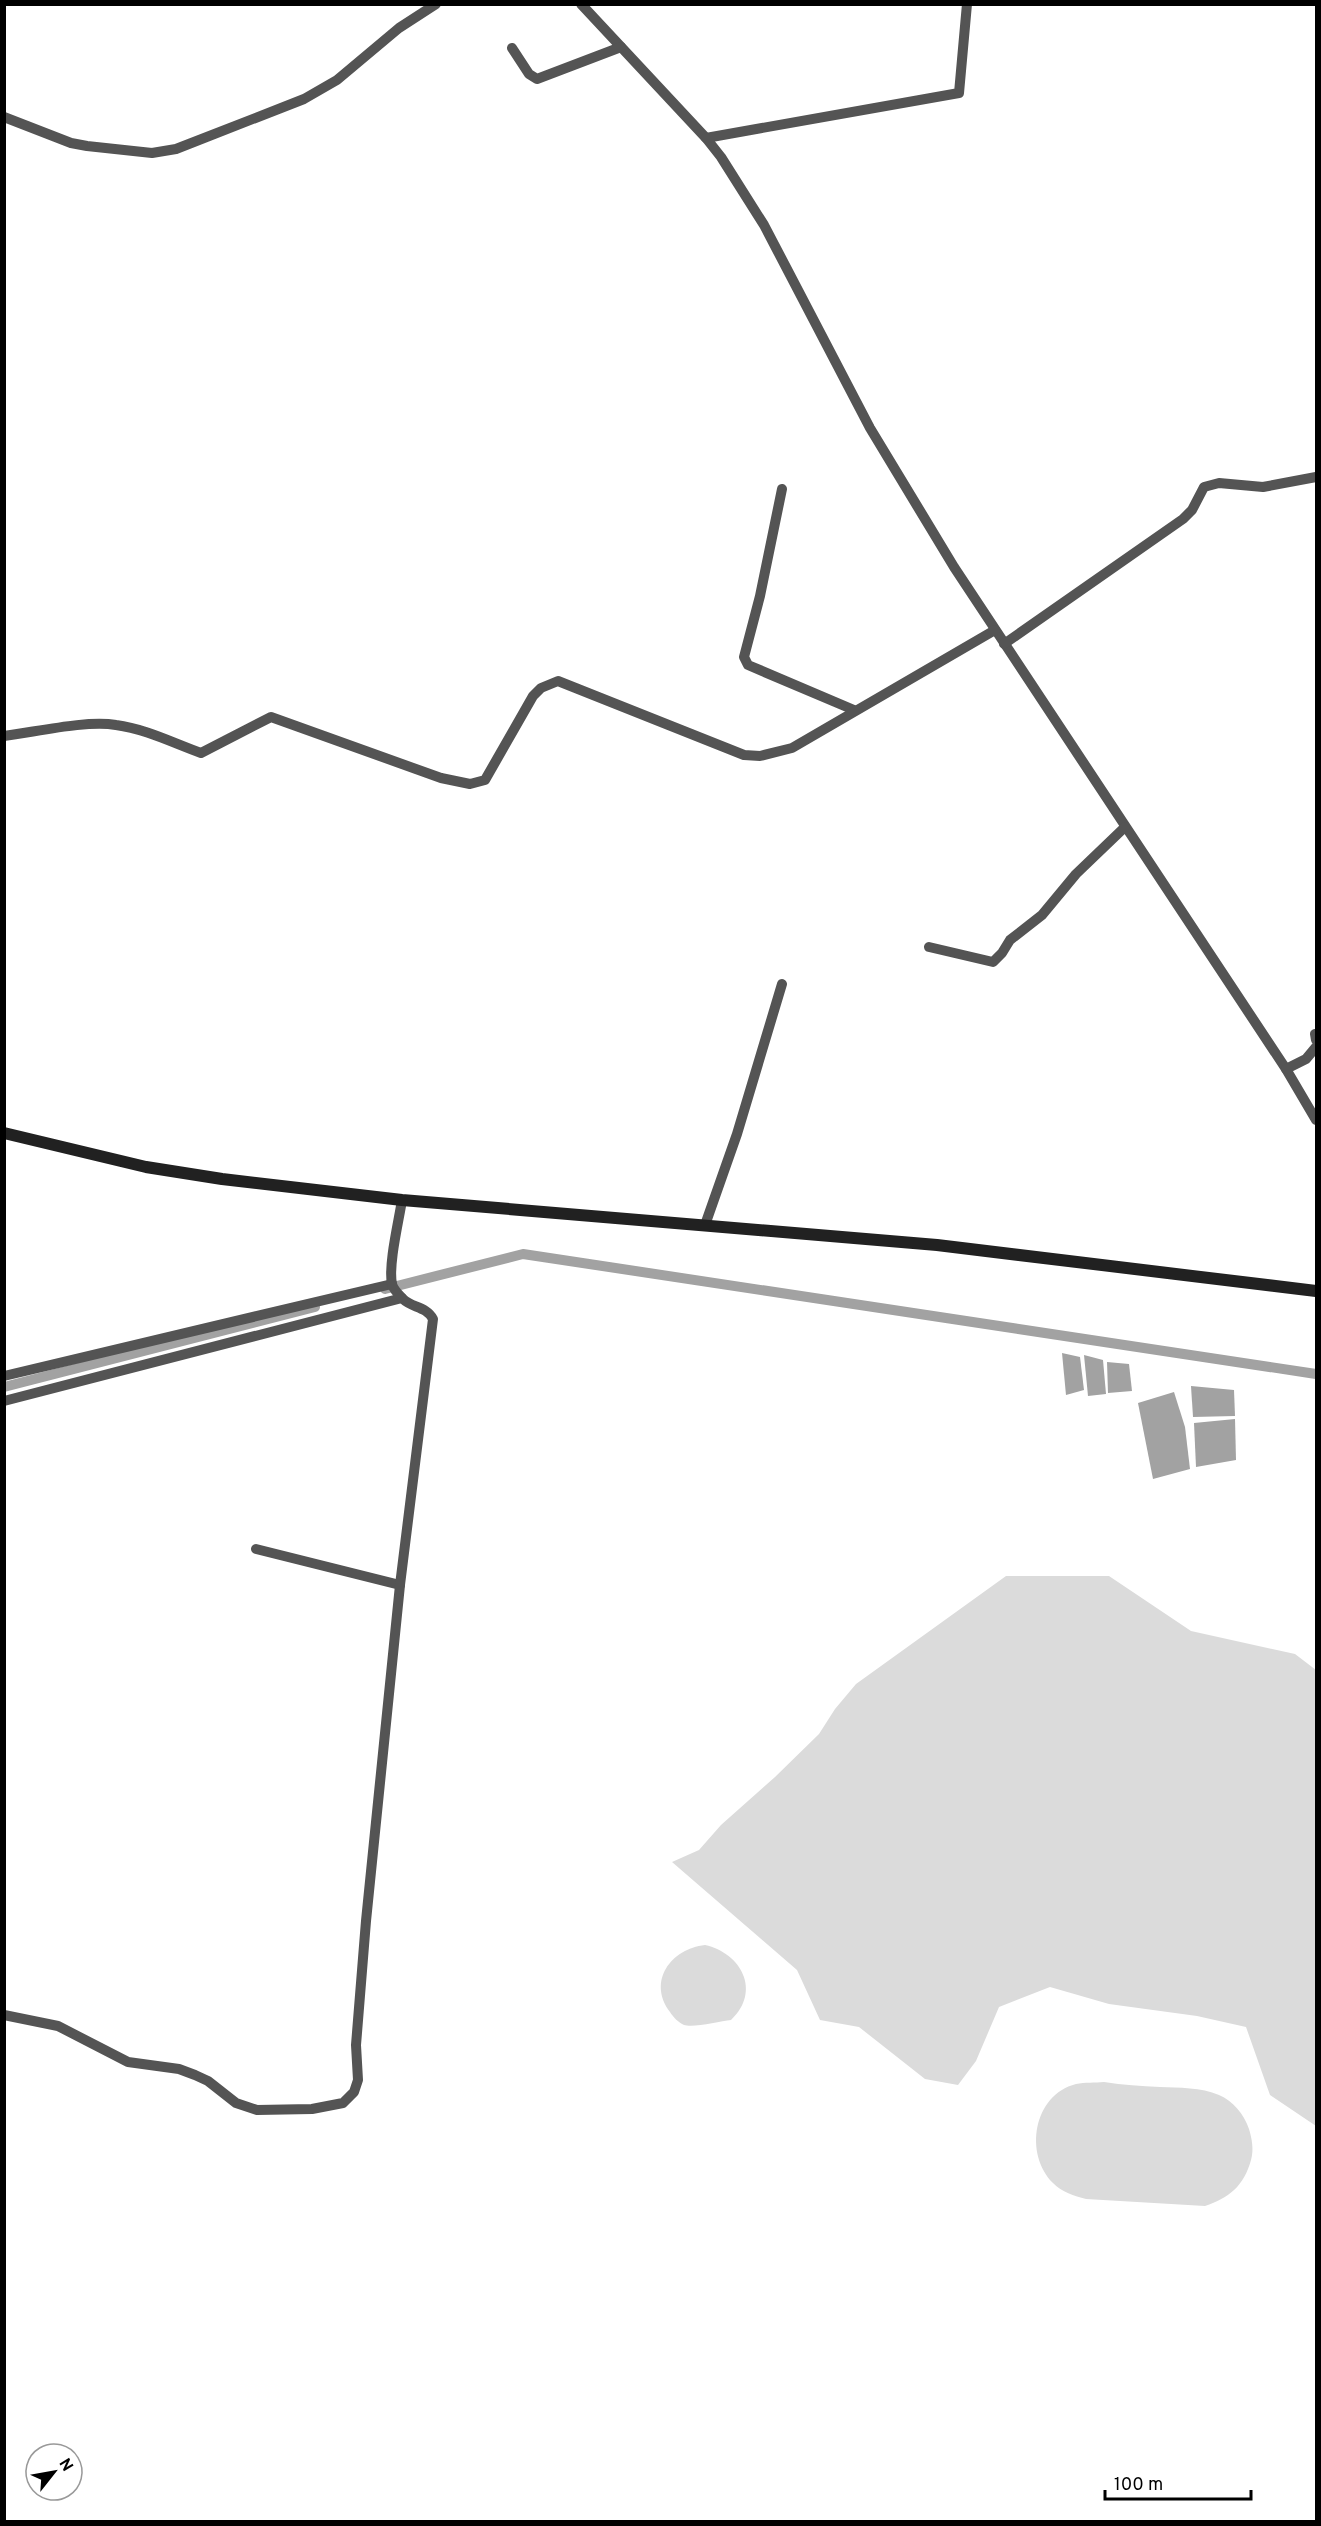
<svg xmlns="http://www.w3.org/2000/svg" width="1321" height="2526" font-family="Overpass,sans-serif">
<rect width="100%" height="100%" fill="#fff"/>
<!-- green -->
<g fill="#dbdbdb">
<path d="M 1006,1576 L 1109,1576 L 1191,1631 L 1295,1654 L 1316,1670 L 1316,2126 L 1270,2095 L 1246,2027 L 1197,2016 L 1109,2004 L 1050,1987 L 999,2007 L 976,2061 L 958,2085 L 925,2079 L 859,2027 L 820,2020 L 797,1970 L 672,1862 L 699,1850 L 721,1825 L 775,1777 L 819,1734 L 835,1709 L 856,1684 Z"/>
<path d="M 705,1945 C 741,1953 762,1991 731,2020 C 720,2021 694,2028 684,2025 C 679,2023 673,2017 670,2012 C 647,1981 671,1949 705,1945 Z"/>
<path d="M 1104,2082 C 1123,2085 1141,2086 1160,2087 C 1179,2088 1201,2087 1219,2095 C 1233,2101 1244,2114 1249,2129 C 1252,2139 1254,2150 1251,2160 C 1244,2186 1229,2198 1205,2206 L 1086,2199 C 1074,2196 1062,2192 1053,2183 C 1024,2154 1033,2095 1076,2084 C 1085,2082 1095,2083 1104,2082 Z"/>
</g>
<!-- water -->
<g fill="#a2a2a2">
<path d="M 1062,1353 L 1080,1357 L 1084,1390 L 1066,1395 Z"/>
<path d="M 1084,1355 L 1103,1360 L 1106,1394 L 1088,1396 Z"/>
<path d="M 1107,1362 L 1129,1364 L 1132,1391 L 1108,1393 Z"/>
<path d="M 1191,1386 L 1234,1390 L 1235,1416 L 1193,1417 Z"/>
<path d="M 1174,1392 L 1185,1427 L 1190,1469 L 1153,1479 L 1138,1403 Z"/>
<path d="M 1235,1419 L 1236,1460 L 1196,1467 L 1194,1423 Z"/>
</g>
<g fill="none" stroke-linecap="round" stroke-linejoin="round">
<!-- canal -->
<g stroke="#a2a2a2" stroke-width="10">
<path d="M 385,1289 L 523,1254 L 1316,1374"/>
<path d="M 4,1387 L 315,1307"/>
</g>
<!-- minor -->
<g stroke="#545454" stroke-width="10">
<path d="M 581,4 L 706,138 L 721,157 L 764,225 L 870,428 L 954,567 L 1286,1069 L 1316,1120"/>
<path d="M 512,48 L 529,74 L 537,79 L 621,47"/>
<path d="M 4,117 L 71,143 L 87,146 L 152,153 L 176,149 L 304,99 L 337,80 L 399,28 L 436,4"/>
<path d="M 706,138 L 959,93 L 967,4"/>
<path d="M 782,489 L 760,596 L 744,657 L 748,665 L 854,710"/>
<path d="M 1004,644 L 1183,519 L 1192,510 L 1204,487 L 1219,483 L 1263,487 L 1316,477"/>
<path d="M 4,736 C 36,732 86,720 116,725 C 146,729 173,743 201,753 L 271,717 L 441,778 L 470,784 L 485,780 L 533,696 L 541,688 L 558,681 L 744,755 L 760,756 L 792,748 L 995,630"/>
<path d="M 929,947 L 993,962 L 1002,953 L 1010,940 L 1042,915 L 1076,874 L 1125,827"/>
<path d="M 1315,1034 L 1316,1040"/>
<path d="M 1286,1069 L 1306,1059 L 1316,1047"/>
<path d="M 705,1225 L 737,1134 L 782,984"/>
<path d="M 4,1376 L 392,1284"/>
<path d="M 4,1401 L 402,1298"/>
<path d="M 256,1549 L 400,1585"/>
<path d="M 4,2015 L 58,2026 L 128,2062 L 179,2069 L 195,2075 L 208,2081 L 236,2103 L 257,2110 L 312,2109 L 343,2103 L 354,2092 L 358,2080 L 356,2045 L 366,1921 L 400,1585 L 433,1319 C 426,1306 412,1308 403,1299 C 399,1295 393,1289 392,1284 C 388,1265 399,1220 402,1200"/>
</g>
<!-- secondary -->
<path stroke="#212121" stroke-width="12" d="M 4,1133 L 146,1167 L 222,1179 L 402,1200 L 937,1245 L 1316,1291"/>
</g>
<!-- border -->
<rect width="1321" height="2526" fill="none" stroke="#000000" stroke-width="12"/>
<!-- north arrow -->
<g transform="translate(54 2472) rotate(59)"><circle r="28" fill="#ffffff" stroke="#999999" stroke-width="1.5"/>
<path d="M0-4.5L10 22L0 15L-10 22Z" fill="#000000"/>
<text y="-9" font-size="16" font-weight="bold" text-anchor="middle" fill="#000000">N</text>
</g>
<!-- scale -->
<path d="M1105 2490v9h146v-9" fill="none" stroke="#000000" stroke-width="3"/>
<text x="1114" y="2490" font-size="18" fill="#000000" stroke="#ffffff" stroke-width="4.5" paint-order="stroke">100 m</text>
</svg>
